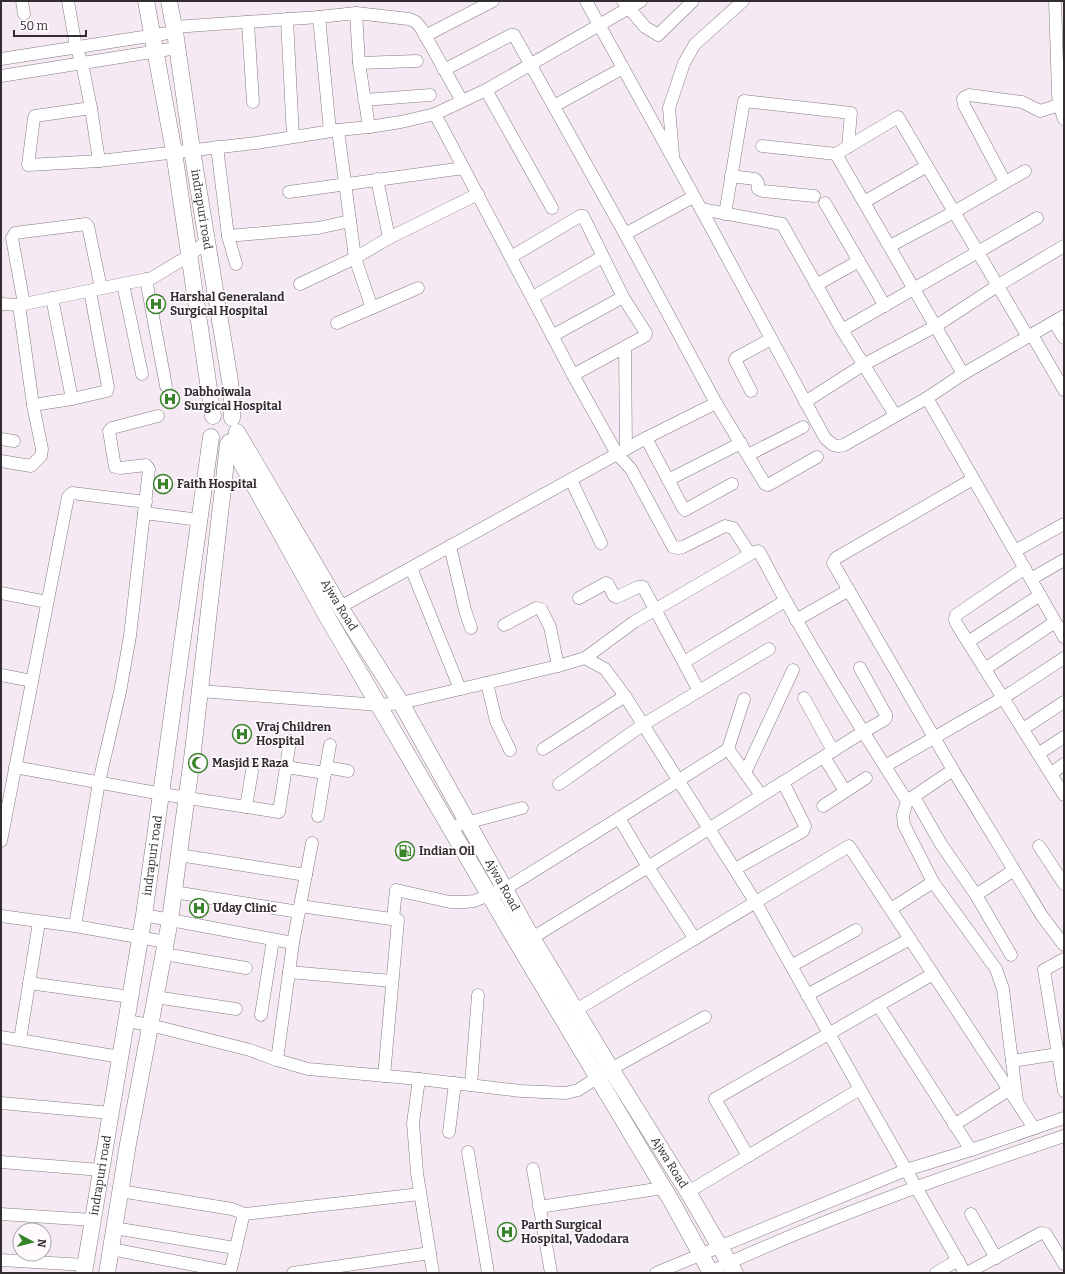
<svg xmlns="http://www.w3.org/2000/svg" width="1065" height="1274" font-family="Bitter,serif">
<rect width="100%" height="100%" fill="#f5eaf3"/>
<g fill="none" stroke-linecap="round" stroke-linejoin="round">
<!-- minor casing -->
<g stroke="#847a82" stroke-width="13">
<g id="minor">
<path d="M 22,1 L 24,14"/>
<path d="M 68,1 L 76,47 L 82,63 L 91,108 L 99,161"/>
<path d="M 586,1 L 701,209 L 825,438 L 833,445 L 839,446 L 844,445 L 927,398 L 963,374 L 1064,316"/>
<path d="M 623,1 L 645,27 L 658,35 L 693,1"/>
<path d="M 1055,1 L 1058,93 L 1059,105 L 1064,119"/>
<path d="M 356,13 L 359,63 L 369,127"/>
<path d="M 319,17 L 330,131"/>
<path d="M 287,19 L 293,137"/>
<path d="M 248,22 L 253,102"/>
<path d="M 174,27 L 319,17 L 356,13 L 409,19 L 416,22 L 421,28 L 462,101"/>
<path d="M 425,36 L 493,1"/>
<path d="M 1,59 L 175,32"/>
<path d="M 359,63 L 417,61"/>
<path d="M 444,70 L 511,35 L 514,35 L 625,234 L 716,403 L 765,484 L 768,485 L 817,457"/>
<path d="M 1,76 L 177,48"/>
<path d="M 486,90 L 552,208"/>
<path d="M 364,100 L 430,95"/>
<path d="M 554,106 L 623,68"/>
<path d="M 91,108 L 35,116 L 34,118 L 28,165 L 99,161 L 256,143 L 338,130 L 369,127 L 401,122 L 435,114 L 486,90 L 641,1"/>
<path d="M 435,114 L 573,375 L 617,454 L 631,469 L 673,547 L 678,548 L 683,547 L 725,526 L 733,528 L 750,554"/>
<path d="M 338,130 L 355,258 L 372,308"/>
<path d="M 762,146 L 836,154 L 898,117 L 1028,337"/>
<path d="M 217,147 L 228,236 L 236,264"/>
<path d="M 836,154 L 963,374"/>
<path d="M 673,155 L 669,108 L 684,63 L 695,44 L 743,1"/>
<path d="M 731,176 L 755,179 L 758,183 L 758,189 L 763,191 L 814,196"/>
<path d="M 377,179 L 389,238"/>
<path d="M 1005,182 L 964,105 L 963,99 L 965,97 L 969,95 L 1022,102 L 1040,111 L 1059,105"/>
<path d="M 289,192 L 464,168"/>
<path d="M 864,202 L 927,166"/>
<path d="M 825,203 L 885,306"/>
<path d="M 701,209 L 782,224 L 842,330 L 895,415"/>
<path d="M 725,214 L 744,101 L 851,113 L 848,147"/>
<path d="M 625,234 L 693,197"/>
<path d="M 228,236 L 318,228 L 350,221"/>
<path d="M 890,246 L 954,212 L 1025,171"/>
<path d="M 511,257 L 580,216 L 583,216 L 623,297 L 646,333 L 645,336 L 573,375"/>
<path d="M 146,279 L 166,386"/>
<path d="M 123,284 L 142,374"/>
<path d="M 300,284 L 355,258 L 389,238 L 478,194"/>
<path d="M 816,285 L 859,261"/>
<path d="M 533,297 L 602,257"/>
<path d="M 52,298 L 72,399"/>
<path d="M 1,304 L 19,305 L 152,278 L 190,255 L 207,241"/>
<path d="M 24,304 L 12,238 L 15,233 L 86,224 L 88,226 L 101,288"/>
<path d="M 1054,322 L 1064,338"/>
<path d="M 337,323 L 418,288"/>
<path d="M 842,330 L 1037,218"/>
<path d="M 1032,335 L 1064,390"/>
<path d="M 552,336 L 623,297"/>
<path d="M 625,347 L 626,449"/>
<path d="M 751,391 L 735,360 L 736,358 L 771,339"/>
<path d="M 927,398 L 1064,637"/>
<path d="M 805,402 L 863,365 L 936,326 L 997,286 L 1064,246"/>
<path d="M 33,405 L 72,399 L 107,391 L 108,387 L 90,291"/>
<path d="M 646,438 L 683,508 L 685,510 L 732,484"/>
<path d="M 1,439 L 14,441"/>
<path d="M 748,455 L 803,427"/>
<path d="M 1,461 L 31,466 L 41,456 L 42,449 L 33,405 L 19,305"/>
<path d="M 571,480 L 601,543"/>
<path d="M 668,480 L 741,443"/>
<path d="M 144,513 L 200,520"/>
<path d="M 450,546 L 465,610 L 471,628"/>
<path d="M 1015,551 L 1064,524"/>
<path d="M 411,568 L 460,689"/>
<path d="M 1031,579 L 1064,560"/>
<path d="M 1,593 L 47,602"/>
<path d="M 579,598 L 606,583 L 608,584 L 614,596 L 617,597 L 638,587 L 643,587 L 699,691"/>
<path d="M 340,607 L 646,438 L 716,403"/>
<path d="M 796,620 L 849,590"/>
<path d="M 504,625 L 536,608 L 541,609 L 550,627 L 558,666"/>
<path d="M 968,642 L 1040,595"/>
<path d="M 585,658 L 634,622 L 754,552 L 758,551 L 760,553 C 804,638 855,720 907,801 L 903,815 L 904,825 L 933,882 L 996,969 L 1003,989 L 1017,1101"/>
<path d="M 1064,658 L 1003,698 L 1064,795"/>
<path d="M 684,662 L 785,601"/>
<path d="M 985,669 L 1055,622"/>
<path d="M 1,675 L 32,681"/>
<path d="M 487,683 L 496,721 L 510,750"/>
<path d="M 200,691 L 379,705 L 401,703 L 558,666 L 585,658 L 605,669 L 625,696 L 756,903 L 860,1089 L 965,1273"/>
<path d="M 804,698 L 833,751"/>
<path d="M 1023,729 L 1064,702"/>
<path d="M 543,749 L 625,696"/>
<path d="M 728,749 L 761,795"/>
<path d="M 1038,754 L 1064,737"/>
<path d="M 824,757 L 845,791"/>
<path d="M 885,766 L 1003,698 L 956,623 L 955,619 L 956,615 L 1025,568"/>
<path d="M 15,767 L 162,794 L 279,812 L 290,741"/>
<path d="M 286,767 L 325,773 L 330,745"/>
<path d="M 326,767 L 348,771"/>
<path d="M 953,770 L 833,563 L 836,558 L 973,479"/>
<path d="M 745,773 L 793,670"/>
<path d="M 1051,774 L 1064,764"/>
<path d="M 559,784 L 644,724 L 769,649"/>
<path d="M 914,797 L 941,844 L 976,895 L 1011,955"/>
<path d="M 907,801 L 953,770 L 1042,916 L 1064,945"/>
<path d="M 823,806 L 866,778"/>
<path d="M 246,807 L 252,771"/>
<path d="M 318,816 L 325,773"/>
<path d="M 619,818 L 648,867 L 695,939"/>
<path d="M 451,827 L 522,808"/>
<path d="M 1,841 L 68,497 L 72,493 L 146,502"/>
<path d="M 1039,846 L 1064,884"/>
<path d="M 179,855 L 306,875"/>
<path d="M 735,869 L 803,831 L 805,826 L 783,782"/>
<path d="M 174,892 L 299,912"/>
<path d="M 976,895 L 1014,870"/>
<path d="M 300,906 L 398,920 L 384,1076"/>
<path d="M 891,909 L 933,882"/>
<path d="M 144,915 L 293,943"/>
<path d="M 1,916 L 75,926 L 166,942"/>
<path d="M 393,919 L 396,890 L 450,902 L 465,902 L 474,901 L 505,889 L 619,818 L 728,749 L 744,699"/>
<path d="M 75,926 L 99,782 L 120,692 L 130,636 L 149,469 L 146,465 L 120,468 L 115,467 L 109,431 L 112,428 L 158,416"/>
<path d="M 532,938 L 648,867 L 863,732 L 884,720 L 886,718 L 886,715 L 860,668"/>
<path d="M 164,954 L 246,968"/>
<path d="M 1064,959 L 1044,970 L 1064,1091"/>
<path d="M 791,966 L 856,930"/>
<path d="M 289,972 L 392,981"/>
<path d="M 29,983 L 131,997"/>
<path d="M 807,995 L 910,939"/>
<path d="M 155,997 L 236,1009"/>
<path d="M 878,1005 L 971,1150"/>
<path d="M 576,1010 L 849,846 L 1034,1128"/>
<path d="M 261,1015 L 273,940"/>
<path d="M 127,1021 L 150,1025 L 250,1050 L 277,1060 L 308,1069 L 419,1079 L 521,1091 L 566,1093 L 578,1090 L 611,1069 L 705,1017"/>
<path d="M 1,1037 L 120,1057"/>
<path d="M 20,1040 L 39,922"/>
<path d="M 277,1060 L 293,943 L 312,843"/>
<path d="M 1012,1061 L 1058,1054"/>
<path d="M 419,1079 L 413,1123 L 417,1173 L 433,1273"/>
<path d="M 471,1085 L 478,995"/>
<path d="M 1,1103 L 111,1113"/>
<path d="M 954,1125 L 1010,1089"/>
<path d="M 449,1132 L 455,1083"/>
<path d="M 468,1152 L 488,1273"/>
<path d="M 748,1156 L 715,1099 L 933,974"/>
<path d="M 1,1162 L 101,1170"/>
<path d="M 533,1169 L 551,1273"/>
<path d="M 120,1191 L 232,1209 L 245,1214"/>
<path d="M 688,1192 L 860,1089"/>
<path d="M 539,1207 L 663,1188"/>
<path d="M 1,1214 L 93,1220"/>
<path d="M 971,1214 L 996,1258"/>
<path d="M 114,1228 L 235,1248"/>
<path d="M 111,1249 L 230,1272"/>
<path d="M 1,1260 L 85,1265"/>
<path d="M 230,1273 L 243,1217 L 245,1214 L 420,1194"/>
<path d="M 293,1273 L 430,1253"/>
<path d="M 656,1273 L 906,1170 L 971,1150 L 1064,1118"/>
<path d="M 709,1273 C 716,1270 723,1265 731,1262 C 839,1213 952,1174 1064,1136"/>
<path d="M 936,1273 L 958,1260"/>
<path d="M 967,1273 L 1041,1233 L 1046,1234 L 1064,1264"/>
</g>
</g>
<!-- major casing -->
<g stroke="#847a82" stroke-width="17">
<g id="major">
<path d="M 146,1 L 174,152 L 213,416"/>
<path id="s1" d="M 169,1 L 175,32 L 192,150 L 230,381 L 232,402 L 232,418"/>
<path id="s2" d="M 237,432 L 340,607 L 401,703 L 532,938 L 611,1069 L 688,1192 L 735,1273"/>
<path d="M 230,442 L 326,615 L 519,946 L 672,1202 L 711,1273"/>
<path id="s3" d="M 84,1273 L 144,915 L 211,437"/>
<path d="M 107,1273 L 128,1144 L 170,920 L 193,751 L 228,444"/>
</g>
</g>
<!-- minor -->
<use href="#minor" stroke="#fff" stroke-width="12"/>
<!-- major -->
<use href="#major" stroke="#fff" stroke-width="16"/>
</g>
<!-- icons -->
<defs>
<g id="hospital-ring" transform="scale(1)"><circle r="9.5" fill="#fefafd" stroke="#38822a" stroke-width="1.5"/><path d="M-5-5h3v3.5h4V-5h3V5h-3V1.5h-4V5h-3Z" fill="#38822a"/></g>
<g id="mosque-ring" transform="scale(1)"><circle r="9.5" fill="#fefafd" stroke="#38822a" stroke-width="1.5"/><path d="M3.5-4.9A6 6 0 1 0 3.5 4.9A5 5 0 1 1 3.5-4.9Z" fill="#38822a"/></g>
<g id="fuel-ring" transform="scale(1)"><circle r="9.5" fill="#fefafd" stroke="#38822a" stroke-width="1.5"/><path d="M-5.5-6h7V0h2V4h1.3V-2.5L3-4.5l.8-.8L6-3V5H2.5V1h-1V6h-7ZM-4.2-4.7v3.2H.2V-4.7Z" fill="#38822a"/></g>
</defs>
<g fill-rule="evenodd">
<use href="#hospital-ring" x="156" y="304"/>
<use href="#hospital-ring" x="170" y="399"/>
<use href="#hospital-ring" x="163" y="484"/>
<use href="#hospital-ring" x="242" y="734"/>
<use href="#mosque-ring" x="198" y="763"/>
<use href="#fuel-ring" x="405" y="851"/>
<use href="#hospital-ring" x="199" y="908"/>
<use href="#hospital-ring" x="507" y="1232"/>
</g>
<g text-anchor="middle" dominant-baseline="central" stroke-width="3.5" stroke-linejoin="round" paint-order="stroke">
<!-- street labels -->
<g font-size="12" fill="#312d31" stroke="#fefafd">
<text stroke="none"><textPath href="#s1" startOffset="211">indrapuri road</textPath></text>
<text stroke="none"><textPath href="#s2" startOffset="201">Ajwa Road</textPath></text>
<text stroke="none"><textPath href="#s3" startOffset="423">indrapuri road</textPath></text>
<text stroke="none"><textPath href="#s2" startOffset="525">Ajwa Road</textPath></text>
<text stroke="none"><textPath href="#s2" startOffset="849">Ajwa Road</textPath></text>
<text stroke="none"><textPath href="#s3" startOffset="99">indrapuri road</textPath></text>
</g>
<!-- poi labels -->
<g font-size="12" font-weight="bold" fill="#312d31" stroke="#fefafd" text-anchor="start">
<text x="170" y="297">Harshal Generaland<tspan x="170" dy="14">Surgical Hospital</tspan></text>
<text x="184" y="392">Dabhoiwala<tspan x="184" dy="14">Surgical Hospital</tspan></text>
<text x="177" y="484">Faith Hospital</text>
<text x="256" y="727">Vraj Children<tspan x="256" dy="14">Hospital</tspan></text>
<text x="212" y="763">Masjid E Raza</text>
<text x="419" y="851">Indian Oil</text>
<text x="213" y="908">Uday Clinic</text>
<text x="521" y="1225">Parth Surgical<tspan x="521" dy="14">Hospital, Vadodara</tspan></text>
</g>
</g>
<!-- border -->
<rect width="1065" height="1274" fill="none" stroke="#312d31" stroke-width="4"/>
<!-- north arrow -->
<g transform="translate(32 1242) rotate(97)"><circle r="19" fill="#fefafd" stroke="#aca8ab"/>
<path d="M0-3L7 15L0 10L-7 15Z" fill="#38822a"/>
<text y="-6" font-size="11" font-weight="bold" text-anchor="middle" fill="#312d31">N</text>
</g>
<!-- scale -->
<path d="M14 30v6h72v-6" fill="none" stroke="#312d31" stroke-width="2"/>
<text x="20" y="30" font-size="12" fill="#312d31" stroke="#fefafd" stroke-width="3" paint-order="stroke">50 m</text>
</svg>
